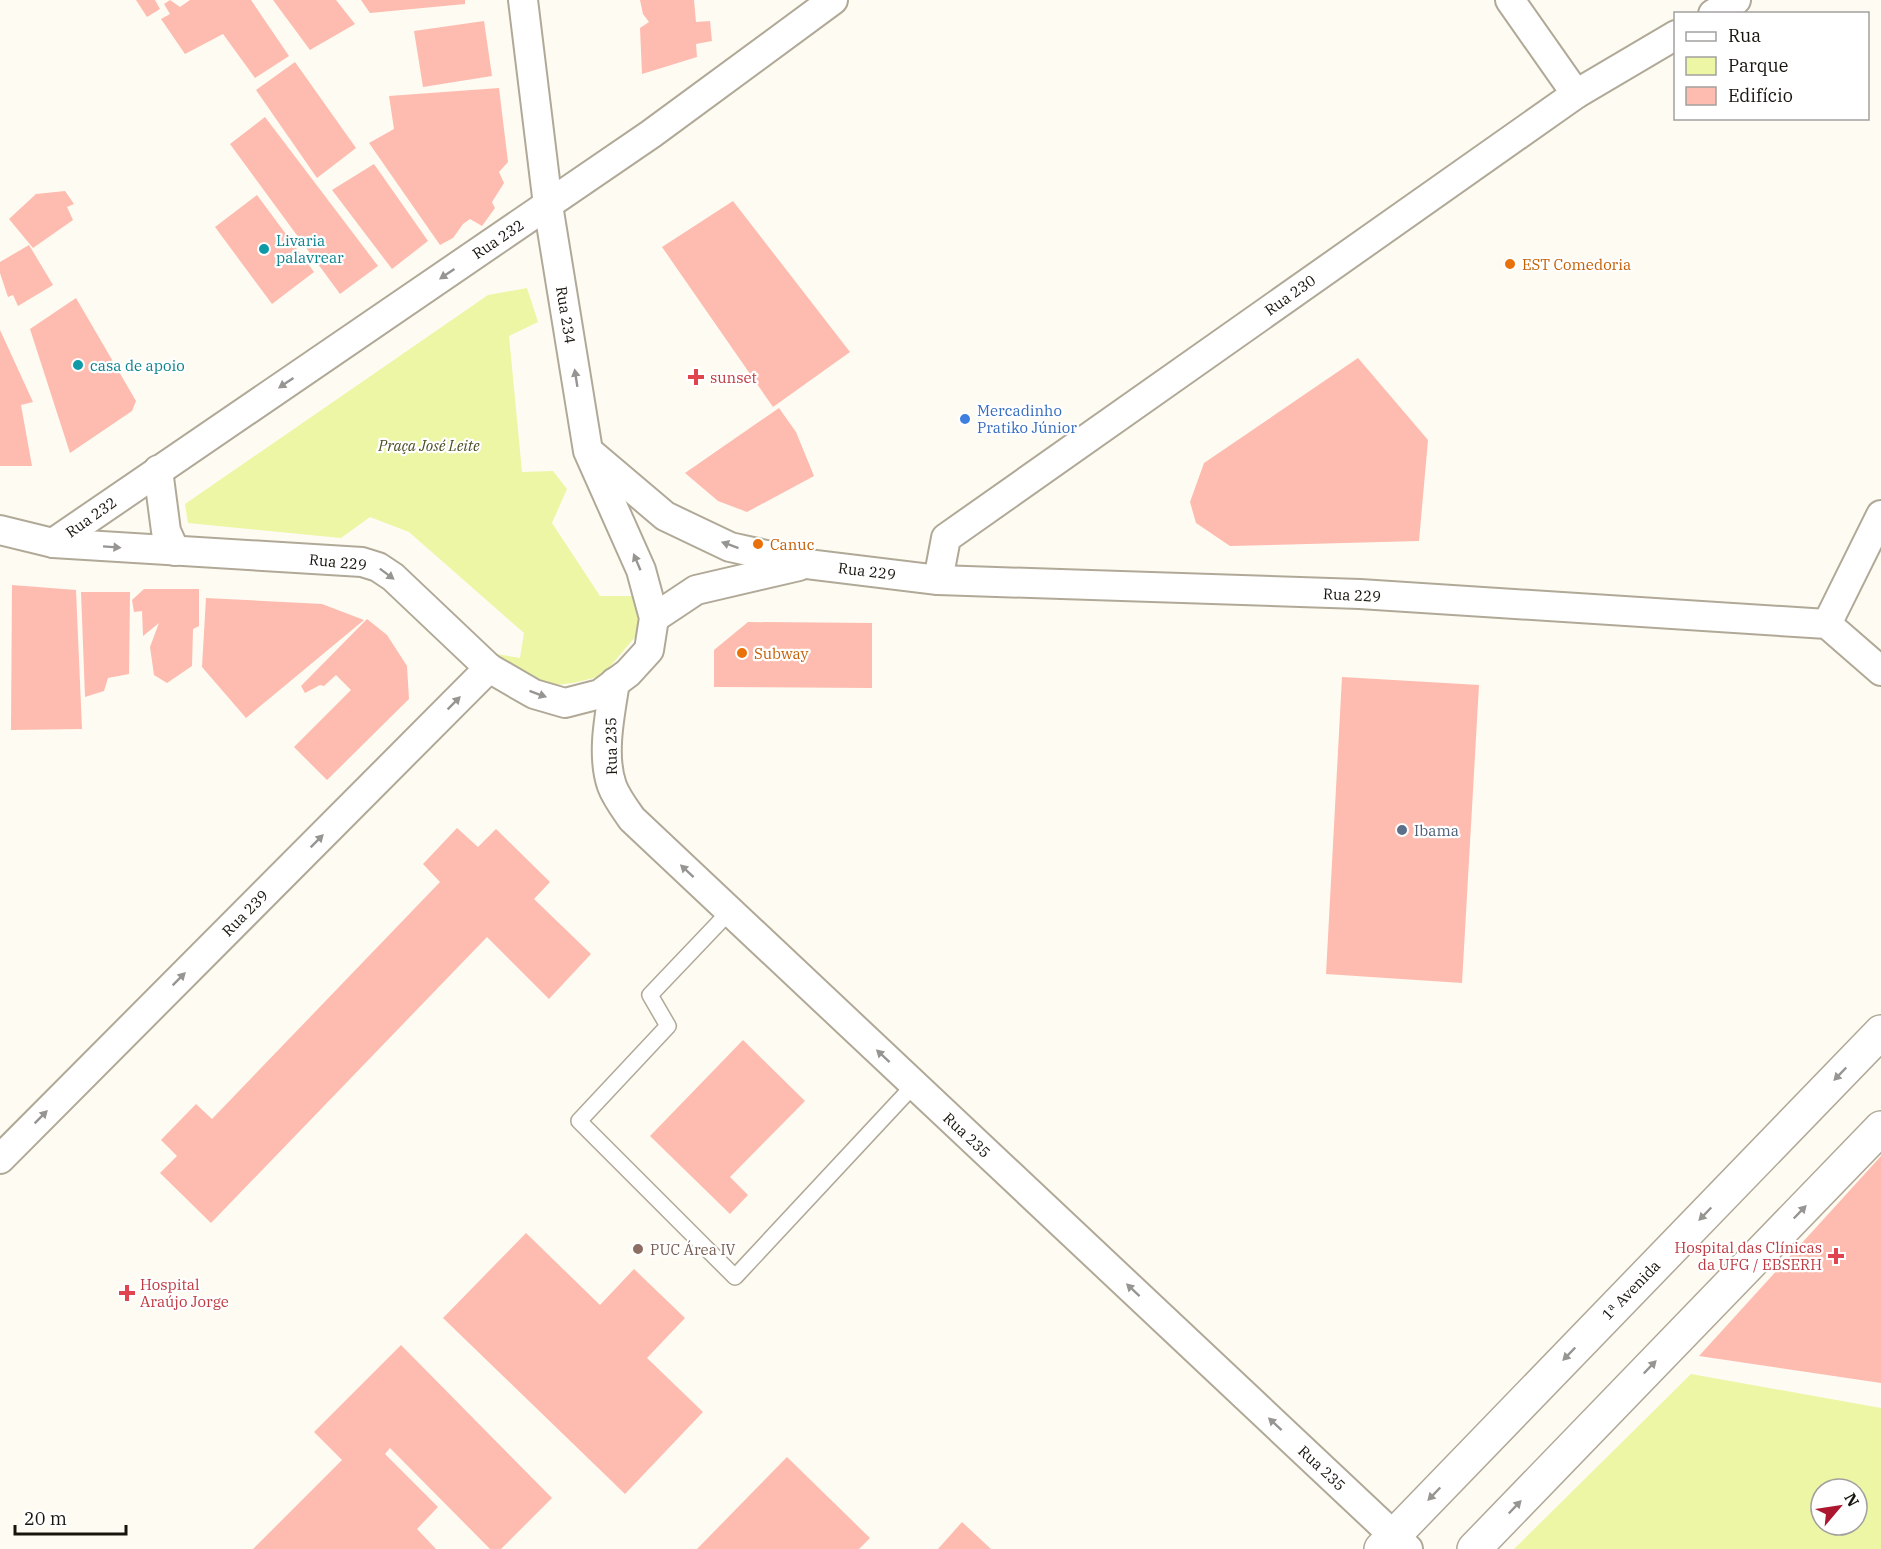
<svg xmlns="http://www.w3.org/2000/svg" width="1881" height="1549" font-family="'IBM Plex Serif',serif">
<rect width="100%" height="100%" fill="#fefbf3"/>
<!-- green -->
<g fill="#ecf6a4" fill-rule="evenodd">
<path d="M 527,288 L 538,322 L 509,336 L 522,472 L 553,471 L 567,489 L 552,523 L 600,596 L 633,596 L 642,629 L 602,676 L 573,683 L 548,686 L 509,669 L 496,654 L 520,658 L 524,633 L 409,532 L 370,517 L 341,538 L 188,523 L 185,504 L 488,295 Z"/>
<path d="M 1691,1374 L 1881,1408 L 1881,1549 L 1514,1549 ZM 1821,1489 L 1857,1489 L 1857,1525 L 1821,1525 Z"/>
</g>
<!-- building -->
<g fill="#fdbcaf">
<path d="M 136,0 L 155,0 L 160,9 L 147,17 Z"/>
<path d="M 170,0 L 180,7 L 190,0 L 251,0 L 289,56 L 255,78 L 223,34 L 185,54 L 161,19 L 170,14 L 164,4 Z"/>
<path d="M 273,0 L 336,0 L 355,24 L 310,50 Z"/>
<path d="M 361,0 L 465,0 L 465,4 L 370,13 Z"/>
<path d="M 640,0 L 694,0 L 696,22 L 710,21 L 712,41 L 696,44 L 697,57 L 642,74 L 640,28 L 649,22 L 643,14 Z"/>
<path d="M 484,21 L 492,76 L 423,87 L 414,31 Z"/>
<path d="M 295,62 L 356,148 L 317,178 L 256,90 Z"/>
<path d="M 499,88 L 508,162 L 499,172 L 504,183 L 492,202 L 495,208 L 482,226 L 470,219 L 463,224 L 453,238 L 440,245 L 369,143 L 394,129 L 389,96 Z"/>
<path d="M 265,117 L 378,266 L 340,294 L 230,144 Z"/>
<path d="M 374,164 L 428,241 L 392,269 L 332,190 Z"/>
<path d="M 65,191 L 74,204 L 67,207 L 73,220 L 33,248 L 9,219 L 36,194 Z"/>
<path d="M 257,195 L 314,272 L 272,304 L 215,227 Z"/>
<path d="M 733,201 L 850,352 L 773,407 L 662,247 Z"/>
<path d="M 29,245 L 53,285 L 18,306 L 13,295 L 8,297 L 0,273 L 0,262 Z"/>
<path d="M 76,298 L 136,401 L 132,411 L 70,453 L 30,329 Z"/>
<path d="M 0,330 L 33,402 L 21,405 L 32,466 L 0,466 Z"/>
<path d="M 1358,358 L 1428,440 L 1419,541 L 1230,546 L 1196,523 L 1190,502 L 1204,463 Z"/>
<path d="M 779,408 L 796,432 L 814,476 L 747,512 L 718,501 L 685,473 Z"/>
<path d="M 12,585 L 76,590 L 82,729 L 11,730 Z"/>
<path d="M 144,589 L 199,589 L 199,626 L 193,629 L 192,666 L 167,683 L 154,675 L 150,647 L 159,623 L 143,636 L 142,611 L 134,612 L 132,600 Z"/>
<path d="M 81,592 L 130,592 L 129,674 L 108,678 L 104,691 L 85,697 Z"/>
<path d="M 206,598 L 322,604 L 364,620 L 246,718 L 202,667 Z"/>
<path d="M 367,619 L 387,635 L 407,666 L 409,699 L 327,780 L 294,747 L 351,690 L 336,675 L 324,686 L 320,685 L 305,693 L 301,686 Z"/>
<path d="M 748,622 L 872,623 L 872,688 L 714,687 L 714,650 Z"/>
<path d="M 1342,677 L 1479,685 L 1462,983 L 1326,974 Z"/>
<path d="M 457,828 L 478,847 L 496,829 L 550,882 L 534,899 L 591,954 L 549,999 L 487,937 L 211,1223 L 160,1173 L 177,1156 L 161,1140 L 196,1104 L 212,1119 L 440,882 L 423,864 Z"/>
<path d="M 743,1040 L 805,1101 L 730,1177 L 748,1195 L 730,1214 L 650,1136 Z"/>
<path d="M 1881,1156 L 1881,1383 L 1699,1356 Z"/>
<path d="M 526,1233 L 600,1305 L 634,1269 L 685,1318 L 647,1358 L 703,1412 L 625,1494 L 443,1318 Z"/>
<path d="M 401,1345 L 552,1498 L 501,1549 L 490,1549 L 390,1448 L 385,1454 L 438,1507 L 417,1529 L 436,1549 L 253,1549 L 342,1460 L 314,1432 Z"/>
<path d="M 787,1457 L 870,1538 L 859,1549 L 697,1549 Z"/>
<path d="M 962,1522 L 991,1549 L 938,1549 Z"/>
</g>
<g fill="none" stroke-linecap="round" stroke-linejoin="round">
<!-- service casing -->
<g stroke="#b1a997" stroke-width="18">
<path id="service" d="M 730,911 L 650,995 L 668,1026 L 579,1121 L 735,1277 L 914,1085"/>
</g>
<!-- minor casing -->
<g stroke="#b1a997" stroke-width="32">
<g id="minor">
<path d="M 1510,0 L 1576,94"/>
<path d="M 1713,14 L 1736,0"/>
<path d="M 593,455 L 665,516 L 730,547 L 807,564 L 938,580 L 1360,594 L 1827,624 L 1881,671"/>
<path d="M 158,470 L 166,531 L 175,551"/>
<path d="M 0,530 L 53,543 L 362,562 L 378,567 L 393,577 L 489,668 L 534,694 L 565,703 L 600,694 L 628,673 L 649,650 L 654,618 L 641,570 L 588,451 L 548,205 L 523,0"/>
<path d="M 53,543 L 651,134 L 833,0"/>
<path d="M 938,580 L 946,538 L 1576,94 L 1676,35"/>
<path d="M 654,618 L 696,590 L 799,566"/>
<path d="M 1827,624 L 1881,515"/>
<path d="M 615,682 C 610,714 601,755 612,786 C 616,797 625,809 632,819 L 1408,1549"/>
<path d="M 0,1159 L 489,668"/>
</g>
</g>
<!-- secondary casing -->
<g stroke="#b1a997" stroke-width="36">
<g id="secondary">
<path d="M 1381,1549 L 1881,1032"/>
<path d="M 1474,1549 L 1881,1128"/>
</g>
</g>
<!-- service -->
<use href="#service" stroke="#fff" stroke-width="15"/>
<!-- minor -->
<use href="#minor" stroke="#fff" stroke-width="28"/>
<!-- secondary -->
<use href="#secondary" stroke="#fff" stroke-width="33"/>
</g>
<!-- one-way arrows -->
<defs><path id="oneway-solid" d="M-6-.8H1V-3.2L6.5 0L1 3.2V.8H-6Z" transform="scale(1.5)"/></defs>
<g fill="#979592">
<use href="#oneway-solid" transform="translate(447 274) rotate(146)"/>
<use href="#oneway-solid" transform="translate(576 378) rotate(-99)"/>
<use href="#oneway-solid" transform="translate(286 383) rotate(146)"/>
<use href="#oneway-solid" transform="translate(730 545) rotate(-160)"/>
<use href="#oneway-solid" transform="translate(112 547) rotate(4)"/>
<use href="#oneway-solid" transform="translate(637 562) rotate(-113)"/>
<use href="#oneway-solid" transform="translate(387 574) rotate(37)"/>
<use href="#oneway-solid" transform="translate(538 694) rotate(20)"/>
<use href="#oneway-solid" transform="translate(454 703) rotate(-45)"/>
<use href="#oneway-solid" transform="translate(317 841) rotate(-45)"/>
<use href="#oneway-solid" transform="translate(687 871) rotate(-137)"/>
<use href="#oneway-solid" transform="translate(179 979) rotate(-45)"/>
<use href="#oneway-solid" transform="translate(883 1056) rotate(-137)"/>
<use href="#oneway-solid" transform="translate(1840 1074) rotate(134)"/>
<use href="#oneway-solid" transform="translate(41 1117) rotate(-45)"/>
<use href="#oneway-solid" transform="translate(1800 1212) rotate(-46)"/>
<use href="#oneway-solid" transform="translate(1705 1214) rotate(134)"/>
<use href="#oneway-solid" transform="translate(1133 1290) rotate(-137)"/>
<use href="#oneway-solid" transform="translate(1569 1354) rotate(134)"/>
<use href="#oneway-solid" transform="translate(1650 1367) rotate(-46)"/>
<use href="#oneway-solid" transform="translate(1275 1424) rotate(-137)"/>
<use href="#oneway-solid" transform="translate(1434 1494) rotate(134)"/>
<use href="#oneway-solid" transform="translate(1515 1507) rotate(-46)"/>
</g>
<!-- markers -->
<g fill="#0f9aa8" stroke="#fff" stroke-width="2">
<circle cx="264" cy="249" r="6"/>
<circle cx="78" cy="365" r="6"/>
</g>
<g fill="#e8710a" stroke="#fff" stroke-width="2">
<circle cx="1510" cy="264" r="6"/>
<circle cx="758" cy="544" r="6"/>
<circle cx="742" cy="653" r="6"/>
</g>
<g fill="#e0444e" stroke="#fff" stroke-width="2">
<path d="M693 368h6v6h6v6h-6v6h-6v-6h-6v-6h6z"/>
<path d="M1833 1247h6v6h6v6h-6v6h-6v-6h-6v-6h6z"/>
<path d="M124 1284h6v6h6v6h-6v6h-6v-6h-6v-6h6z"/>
</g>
<circle fill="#3f7fe0" stroke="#fff" stroke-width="2" cx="965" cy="419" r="6"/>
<circle fill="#5c6f8a" stroke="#fff" stroke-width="2" cx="1402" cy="830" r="6"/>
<circle fill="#8d6e63" stroke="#fff" stroke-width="2" cx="638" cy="1249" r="6"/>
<g text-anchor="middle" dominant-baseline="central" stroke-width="4.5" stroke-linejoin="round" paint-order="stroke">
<!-- street labels -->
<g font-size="15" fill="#17140d" stroke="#fff">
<text transform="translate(498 239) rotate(-34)">Rua 232</text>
<text transform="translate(1290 295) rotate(-35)">Rua 230</text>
<text transform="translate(566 315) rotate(81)">Rua 234</text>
<text transform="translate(91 517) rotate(-35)">Rua 232</text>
<text transform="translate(338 562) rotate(6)">Rua 229</text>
<text transform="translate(867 571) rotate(7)">Rua 229</text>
<text transform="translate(1352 595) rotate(3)">Rua 229</text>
<text transform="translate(611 746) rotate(-91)">Rua 235</text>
<text transform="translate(245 913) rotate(-45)">Rua 239</text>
<text transform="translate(967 1135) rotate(43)">Rua 235</text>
<text transform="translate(1631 1290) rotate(-46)">1ª Avenida</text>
<text transform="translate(1322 1468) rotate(43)">Rua 235</text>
</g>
<!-- culture labels -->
<g font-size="15" fill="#0d838f" stroke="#fff" text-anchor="start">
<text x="276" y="240">Livaria<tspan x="276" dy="17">palavrear</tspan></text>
<text x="90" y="365">casa de apoio</text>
</g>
<!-- food labels -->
<g font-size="15" fill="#c56008" stroke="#fff" text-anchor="start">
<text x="1522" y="264">EST Comedoria</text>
<text x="770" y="544">Canuc</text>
<text x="754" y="653">Subway</text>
</g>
<!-- health labels -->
<g font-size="15" fill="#be3a42" stroke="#fff" text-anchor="start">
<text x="710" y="377">sunset</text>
<text x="1822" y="1247" text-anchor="end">Hospital das Clínicas<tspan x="1822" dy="17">da UFG / EBSERH</tspan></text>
<text x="140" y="1284">Hospital<tspan x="140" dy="17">Araújo Jorge</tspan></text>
</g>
<!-- shop labels -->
<g font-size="15" fill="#366cbe" stroke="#fff" text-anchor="start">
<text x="977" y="410">Mercadinho<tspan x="977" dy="17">Pratiko Júnior</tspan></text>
</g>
<!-- park labels -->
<g font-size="15" font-style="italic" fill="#4a4e23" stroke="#fff">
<text x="429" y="445">Praça José Leite</text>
</g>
<!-- service labels -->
<g font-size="15" fill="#4e5e75" stroke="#fff" text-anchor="start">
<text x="1414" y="830">Ibama</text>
</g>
<!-- education labels -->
<g font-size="15" fill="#785e54" stroke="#fff" text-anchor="start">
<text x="650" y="1249">PUC Área IV</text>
</g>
</g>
<!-- legend -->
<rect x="1674" y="12" width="195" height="108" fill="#ffffff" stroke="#a2a19e" stroke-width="1.5"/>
<rect x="1686" y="32" width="30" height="9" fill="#ffffff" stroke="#a2a19e" stroke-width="1.5"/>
<text x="1728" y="42" font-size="18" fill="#17140d">Rua</text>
<rect x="1686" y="57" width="30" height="18" fill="#ecf6a4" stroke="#a2a19e" stroke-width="1.5"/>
<text x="1728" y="72" font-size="18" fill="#17140d">Parque</text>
<rect x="1686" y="87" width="30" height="18" fill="#fdbcaf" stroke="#a2a19e" stroke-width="1.5"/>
<text x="1728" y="102" font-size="18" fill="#17140d">Edifício</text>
<!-- north arrow -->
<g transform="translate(1839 1507) rotate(61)"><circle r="28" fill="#ffffff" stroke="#a2a19e" stroke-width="1.5"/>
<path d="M0-4.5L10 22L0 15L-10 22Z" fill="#ac172f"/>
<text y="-9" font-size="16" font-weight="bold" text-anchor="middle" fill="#17140d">N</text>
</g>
<!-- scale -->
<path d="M15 1525v9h111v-9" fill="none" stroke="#17140d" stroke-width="3"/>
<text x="24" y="1525" font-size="18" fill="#17140d" stroke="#ffffff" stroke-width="4.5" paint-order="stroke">20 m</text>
</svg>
